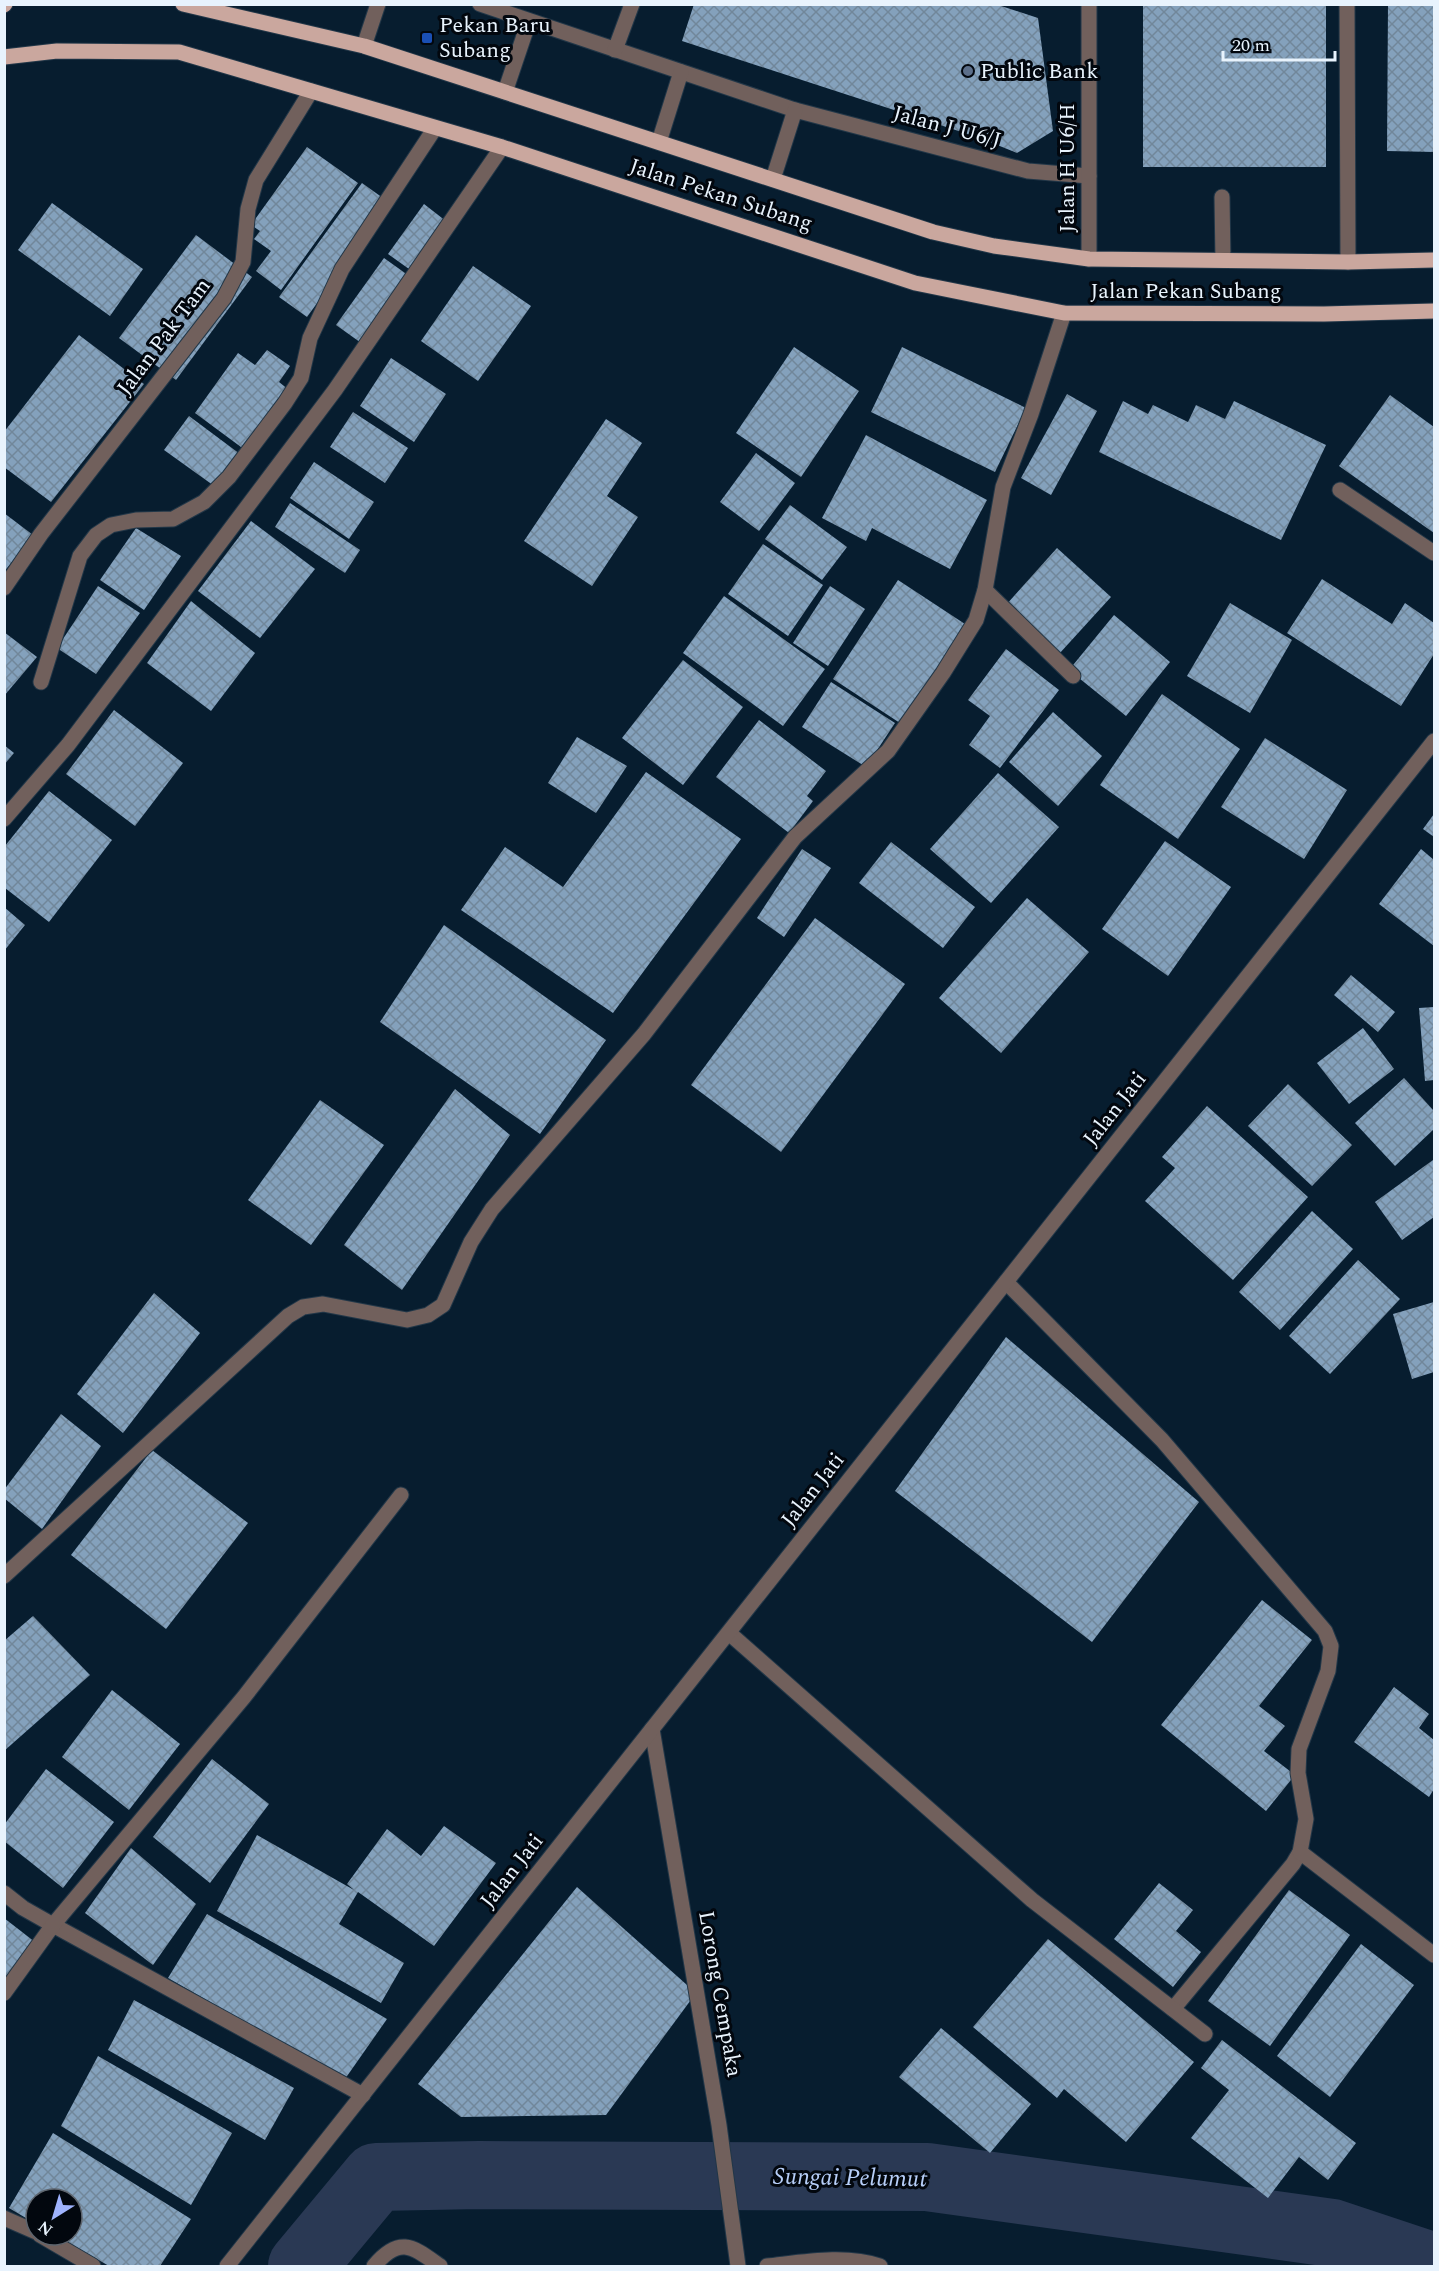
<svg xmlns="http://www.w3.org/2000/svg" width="1439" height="2271" font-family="Spectral,serif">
<defs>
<pattern id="building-cross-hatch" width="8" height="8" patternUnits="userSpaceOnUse" patternTransform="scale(1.5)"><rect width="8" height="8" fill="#84a1bc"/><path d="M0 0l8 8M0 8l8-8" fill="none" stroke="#71879a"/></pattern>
</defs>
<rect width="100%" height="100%" fill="#071d2f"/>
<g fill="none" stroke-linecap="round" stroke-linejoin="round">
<!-- river -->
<path stroke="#2a3954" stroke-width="68" d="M 302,2266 L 376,2177 L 479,2175 L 927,2177 L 1332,2233 L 1431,2266"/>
</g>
<!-- building -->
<g fill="url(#building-cross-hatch)">
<path d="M 694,4 L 995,4 L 1038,18 L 1053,131 L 1017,153 L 980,138 L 682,41 Z"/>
<rect x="1143" y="4" width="183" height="163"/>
<path d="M 1388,4 L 1434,4 L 1434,152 L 1387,151 Z"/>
<path d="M 307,147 L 358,183 L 281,290 L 256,271 L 271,251 L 254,239 L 260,231 L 251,225 Z"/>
<path d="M 362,183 L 390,203 L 307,317 L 279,297 Z"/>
<path d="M 52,203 L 143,269 L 110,316 L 18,250 Z"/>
<path d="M 424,204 L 451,225 L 416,274 L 388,254 Z"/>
<path d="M 196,235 L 252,277 L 176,380 L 119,338 Z"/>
<path d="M 384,258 L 412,278 L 364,345 L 336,325 Z"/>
<path d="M 473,266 L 531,306 L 478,381 L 421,341 Z"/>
<path d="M 79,335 L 144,384 L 51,502 L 4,467 L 4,432 Z"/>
<path d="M 794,347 L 859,391 L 801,477 L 736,433 Z"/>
<path d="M 902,347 L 1026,408 L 995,472 L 871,412 Z"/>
<path d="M 267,350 L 290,366 L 279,382 L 289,390 L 245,450 L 195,413 L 238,353 L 255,365 Z"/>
<path d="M 391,358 L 446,394 L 414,442 L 360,406 Z"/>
<path d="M 1067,394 L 1097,411 L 1051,495 L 1021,478 Z"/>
<path d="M 1390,395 L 1434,427 L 1434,533 L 1339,466 Z"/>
<path d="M 1123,401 L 1148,414 L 1153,405 L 1188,422 L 1196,405 L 1225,419 L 1234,401 L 1326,445 L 1281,540 L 1099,452 Z"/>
<path d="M 353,412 L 408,448 L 385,483 L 330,447 Z"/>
<path d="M 189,416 L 248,460 L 224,493 L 164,450 Z"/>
<path d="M 606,419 L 642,443 L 607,496 L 638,517 L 592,586 L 524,541 Z"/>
<path d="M 866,435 L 987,500 L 950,569 L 872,528 L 866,541 L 822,518 Z"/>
<path d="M 756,453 L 795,483 L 759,531 L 720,502 Z"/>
<path d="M 314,462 L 374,502 L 349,539 L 290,498 Z"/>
<path d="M 290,503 L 360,550 L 345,573 L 275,527 Z"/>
<path d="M 790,505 L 847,547 L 822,580 L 765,539 Z"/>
<path d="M 4,513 L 33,535 L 4,572 Z"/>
<path d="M 251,521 L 315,569 L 260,638 L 198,591 Z"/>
<path d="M 136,528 L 181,556 L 144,610 L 100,580 Z"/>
<path d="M 763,544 L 823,585 L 788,636 L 728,594 Z"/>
<path d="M 1057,548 L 1111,597 L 1059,654 L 1006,605 Z"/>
<path d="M 1322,579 L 1392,624 L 1405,603 L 1434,623 L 1434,654 L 1401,706 L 1287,633 Z"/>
<path d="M 898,580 L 968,626 L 903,725 L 833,679 Z"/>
<path d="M 98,586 L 140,613 L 96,674 L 57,648 Z"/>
<path d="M 830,586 L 865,609 L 828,666 L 793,643 Z"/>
<path d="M 724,596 L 825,669 L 783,726 L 683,653 Z"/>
<path d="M 191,601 L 255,653 L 211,711 L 147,663 Z"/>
<path d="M 1230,603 L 1292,640 L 1250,713 L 1187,676 Z"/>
<path d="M 1114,615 L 1170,662 L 1126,716 L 1069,670 Z"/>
<path d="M 4,632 L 37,657 L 4,696 Z"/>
<path d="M 1006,649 L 1059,690 L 1000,768 L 969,745 L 990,716 L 968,700 Z"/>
<path d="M 683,660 L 743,707 L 683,785 L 622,738 Z"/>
<path d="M 831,682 L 895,723 L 866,767 L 802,727 Z"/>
<path d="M 1162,694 L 1240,749 L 1178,839 L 1100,785 Z"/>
<path d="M 114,710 L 183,763 L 135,826 L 66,774 Z"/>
<path d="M 1053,712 L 1102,756 L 1058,806 L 1009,762 Z"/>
<path d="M 759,720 L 826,771 L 807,796 L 813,801 L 789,833 L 716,777 Z"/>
<path d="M 577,737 L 627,766 L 596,813 L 548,783 Z"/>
<path d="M 1265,738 L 1347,790 L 1304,859 L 1221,807 Z"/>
<path d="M 4,745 L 14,753 L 4,765 Z"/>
<path d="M 646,772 L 741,839 L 613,1013 L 461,910 L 505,847 L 563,887 Z"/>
<path d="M 998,773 L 1059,827 L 991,903 L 930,849 Z"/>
<path d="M 49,791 L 112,840 L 49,922 L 5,888 L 5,846 Z"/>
<path d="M 1434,814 L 1434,837 L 1423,829 Z"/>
<path d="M 1165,841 L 1231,887 L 1168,976 L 1102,929 Z"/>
<path d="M 891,842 L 975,907 L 943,948 L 859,883 Z"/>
<path d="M 802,849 L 831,868 L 784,937 L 757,918 Z"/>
<path d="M 1421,849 L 1434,860 L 1434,946 L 1379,904 Z"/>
<path d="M 1027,898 L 1089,952 L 1001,1053 L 939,998 Z"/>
<path d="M 4,907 L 25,925 L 4,951 Z"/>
<path d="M 815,918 L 905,984 L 781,1152 L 691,1085 Z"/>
<path d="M 444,925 L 606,1040 L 540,1134 L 380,1022 Z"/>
<path d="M 1351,975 L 1395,1012 L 1378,1032 L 1334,995 Z"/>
<path d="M 1434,1007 L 1434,1080 L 1425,1081 L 1419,1008 Z"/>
<path d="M 1363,1028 L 1394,1069 L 1349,1104 L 1317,1063 Z"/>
<path d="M 1404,1078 L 1434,1111 L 1434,1129 L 1395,1166 L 1355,1123 Z"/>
<path d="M 1288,1084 L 1352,1145 L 1312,1186 L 1248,1126 Z"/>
<path d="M 455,1089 L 510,1135 L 402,1290 L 344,1245 Z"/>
<path d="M 320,1100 L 384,1145 L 311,1245 L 248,1200 Z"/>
<path d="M 1207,1106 L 1308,1197 L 1233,1280 L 1145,1201 L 1175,1168 L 1162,1157 Z"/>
<path d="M 1433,1160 L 1434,1217 L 1402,1240 L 1375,1202 Z"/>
<path d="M 1312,1211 L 1353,1249 L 1280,1330 L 1239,1292 Z"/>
<path d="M 1358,1260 L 1400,1299 L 1330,1374 L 1289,1336 Z"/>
<path d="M 154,1293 L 200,1333 L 123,1433 L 77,1394 Z"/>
<path d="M 1434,1302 L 1434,1372 L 1412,1379 L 1393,1314 Z"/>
<path d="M 1006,1337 L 1199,1502 L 1092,1642 L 895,1491 Z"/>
<path d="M 61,1414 L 101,1446 L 42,1529 L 4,1498 L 4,1490 Z"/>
<path d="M 152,1450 L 248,1523 L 166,1629 L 71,1555 Z"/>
<path d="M 1262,1600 L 1312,1640 L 1259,1706 L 1285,1726 L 1264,1751 L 1295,1775 L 1266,1811 L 1161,1725 Z"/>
<path d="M 33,1616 L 90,1675 L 4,1751 L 4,1641 Z"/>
<path d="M 1394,1687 L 1429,1714 L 1419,1728 L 1434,1740 L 1434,1789 L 1429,1797 L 1354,1742 Z"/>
<path d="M 112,1690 L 180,1744 L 129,1810 L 62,1757 Z"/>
<path d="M 212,1759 L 269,1804 L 210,1883 L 153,1837 Z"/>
<path d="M 46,1769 L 114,1822 L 63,1888 L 4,1841 L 4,1825 Z"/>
<path d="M 444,1826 L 496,1863 L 434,1946 L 358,1892 L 339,1924 L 404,1963 L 381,2003 L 217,1911 L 257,1835 L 354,1890 L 347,1884 L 387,1829 L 421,1856 Z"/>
<path d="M 131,1848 L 196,1904 L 153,1965 L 85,1913 Z"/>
<path d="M 1159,1883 L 1193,1910 L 1176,1931 L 1201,1952 L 1173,1987 L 1114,1939 Z"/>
<path d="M 577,1887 L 696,1993 L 606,2115 L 461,2117 L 418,2084 Z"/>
<path d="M 1289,1890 L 1350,1935 L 1270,2046 L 1208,2001 Z"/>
<path d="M 207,1914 L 387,2019 L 345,2079 L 168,1978 Z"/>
<path d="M 4,1918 L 35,1942 L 4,1981 Z"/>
<path d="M 1048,1939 L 1194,2062 L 1126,2142 L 1064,2089 L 1057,2098 L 973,2027 Z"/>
<path d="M 1361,1944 L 1414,1985 L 1330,2097 L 1277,2056 Z"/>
<path d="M 134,2000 L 294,2088 L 265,2140 L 108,2050 Z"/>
<path d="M 941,2028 L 1031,2104 L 990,2153 L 899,2077 Z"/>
<path d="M 1222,2040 L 1356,2143 L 1328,2180 L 1299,2157 L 1268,2198 L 1191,2138 L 1229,2090 L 1201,2068 Z"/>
<path d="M 98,2056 L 232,2133 L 191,2205 L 61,2126 Z"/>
<path d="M 53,2133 L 191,2219 L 160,2266 L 109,2266 L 55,2235 L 72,2235 L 72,2199 L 36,2199 L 36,2224 L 9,2208 Z"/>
</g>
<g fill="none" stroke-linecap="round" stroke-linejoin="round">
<!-- minor casing -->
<g stroke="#223748" stroke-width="17">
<g id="minor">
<path d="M 480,4 L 795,110 L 1028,171 L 1089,176"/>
<path d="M 1347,4 L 1348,262"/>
<path d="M 364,46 L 378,4"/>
<path d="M 615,50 L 632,4"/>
<path d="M 505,92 L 529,21"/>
<path d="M 659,142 L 681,72"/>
<path d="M 773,179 L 795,110"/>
<path d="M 1222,197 L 1223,260"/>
<path d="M 1089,259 L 1089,4"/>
<path d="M 1340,490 L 1434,553"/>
<path d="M 4,588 L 41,534 L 224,298 L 243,262 L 248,209 L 256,180 L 311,91"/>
<path d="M 985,590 L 1073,676"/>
<path d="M 41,682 L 80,556 L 96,535 L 111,525 L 136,520 L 173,519 L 204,502 L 229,477 L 285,403 L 301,378 L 310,338 L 342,269 L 435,128"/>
<path d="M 4,819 L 68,745 L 335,390 L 502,147"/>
<path d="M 1006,1282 L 1162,1440 L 1325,1631 L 1331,1646 L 1328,1671 L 1299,1749 L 1298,1773 L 1306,1819 L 1300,1852 L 1293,1864 L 1173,2009"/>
<path d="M 4,1576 L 288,1316 L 303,1307 L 323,1304 L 407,1320 L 428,1315 L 443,1305 L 471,1242 L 492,1209 L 644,1034 L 795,837 L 888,751 L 943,673 L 976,620 L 985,590 L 1003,487 L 1031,414 L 1064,313"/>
<path d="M 729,1633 L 1032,1900 L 1205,2034"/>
<path d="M 652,1729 L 719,2125 L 738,2266"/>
<path d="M 1300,1852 L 1434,1955"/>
<path d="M 4,1893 L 23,1908 L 53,1925 L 363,2095"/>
<path d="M 4,1993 L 53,1925 L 244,1697 L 401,1495"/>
<path d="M 4,2218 L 36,2232"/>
<path d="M 40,2235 L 93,2266"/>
<path d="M 227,2266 L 1434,741"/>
<path d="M 374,2266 C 400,2235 413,2247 440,2266"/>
<path d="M 767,2266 C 803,2262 845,2254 880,2266"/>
</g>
</g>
<!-- major casing -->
<g stroke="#223748" stroke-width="17">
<g id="major">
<path d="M 183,4 L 364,46 L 933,232 L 994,246 L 1089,259 L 1348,262 L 1434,260"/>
<path d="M 4,5 L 5,4"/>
<path d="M 4,57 L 57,51 L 179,52 L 502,147 L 915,283 L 1064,313 L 1324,314 L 1434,311"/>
</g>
</g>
<!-- minor -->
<use href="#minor" stroke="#71605c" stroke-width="15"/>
<!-- major -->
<use href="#major" stroke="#caa79e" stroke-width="15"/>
</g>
<!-- markers -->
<rect fill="#1a4fb4" stroke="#02070e" stroke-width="2" x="421" y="32" width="12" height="12" rx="3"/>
<circle fill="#5c6f8a" stroke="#02070e" stroke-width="2" cx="968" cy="71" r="6"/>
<g text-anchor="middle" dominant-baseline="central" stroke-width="6" stroke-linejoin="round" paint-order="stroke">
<!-- poi labels -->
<g font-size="22" fill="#e8f3fd" stroke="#02070e" text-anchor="start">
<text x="439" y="25">Pekan Baru<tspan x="439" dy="25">Subang</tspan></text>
<text x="980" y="71">Public Bank</text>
</g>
<!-- street labels -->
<g font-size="22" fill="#e8f3fd" stroke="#02070e">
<text transform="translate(947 127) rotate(15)">Jalan J U6/J</text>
<text transform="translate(1067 168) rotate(-90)">Jalan H U6/H</text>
<text transform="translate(721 195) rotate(18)">Jalan Pekan Subang</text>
<text x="1186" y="291">Jalan Pekan Subang</text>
<text transform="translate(164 337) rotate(-53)">Jalan Pak Tam</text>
<text transform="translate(1115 1109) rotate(-52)">Jalan Jati</text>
<text transform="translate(813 1490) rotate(-52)">Jalan Jati</text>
<text transform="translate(512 1871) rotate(-52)">Jalan Jati</text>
<text transform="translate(720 1994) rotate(80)">Lorong Cempaka</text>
</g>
<!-- water labels -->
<g font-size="24" font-style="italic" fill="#b7cff9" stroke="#02070e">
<text transform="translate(850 2178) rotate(1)">Sungai Pelumut</text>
</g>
</g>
<!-- border -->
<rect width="1439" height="2271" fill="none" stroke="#e8f3fd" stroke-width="12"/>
<!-- north arrow -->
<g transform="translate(54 2217) rotate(217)"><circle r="28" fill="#02070e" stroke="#5e656e" stroke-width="1.5"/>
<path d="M0-4.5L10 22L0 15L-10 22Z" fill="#9fb3fd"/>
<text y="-9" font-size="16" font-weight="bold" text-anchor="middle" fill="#e8f3fd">N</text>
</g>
<!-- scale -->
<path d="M1223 51v9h112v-9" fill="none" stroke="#e8f3fd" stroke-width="3"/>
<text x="1232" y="51" font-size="18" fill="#e8f3fd" stroke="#02070e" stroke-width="4.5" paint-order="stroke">20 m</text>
</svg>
